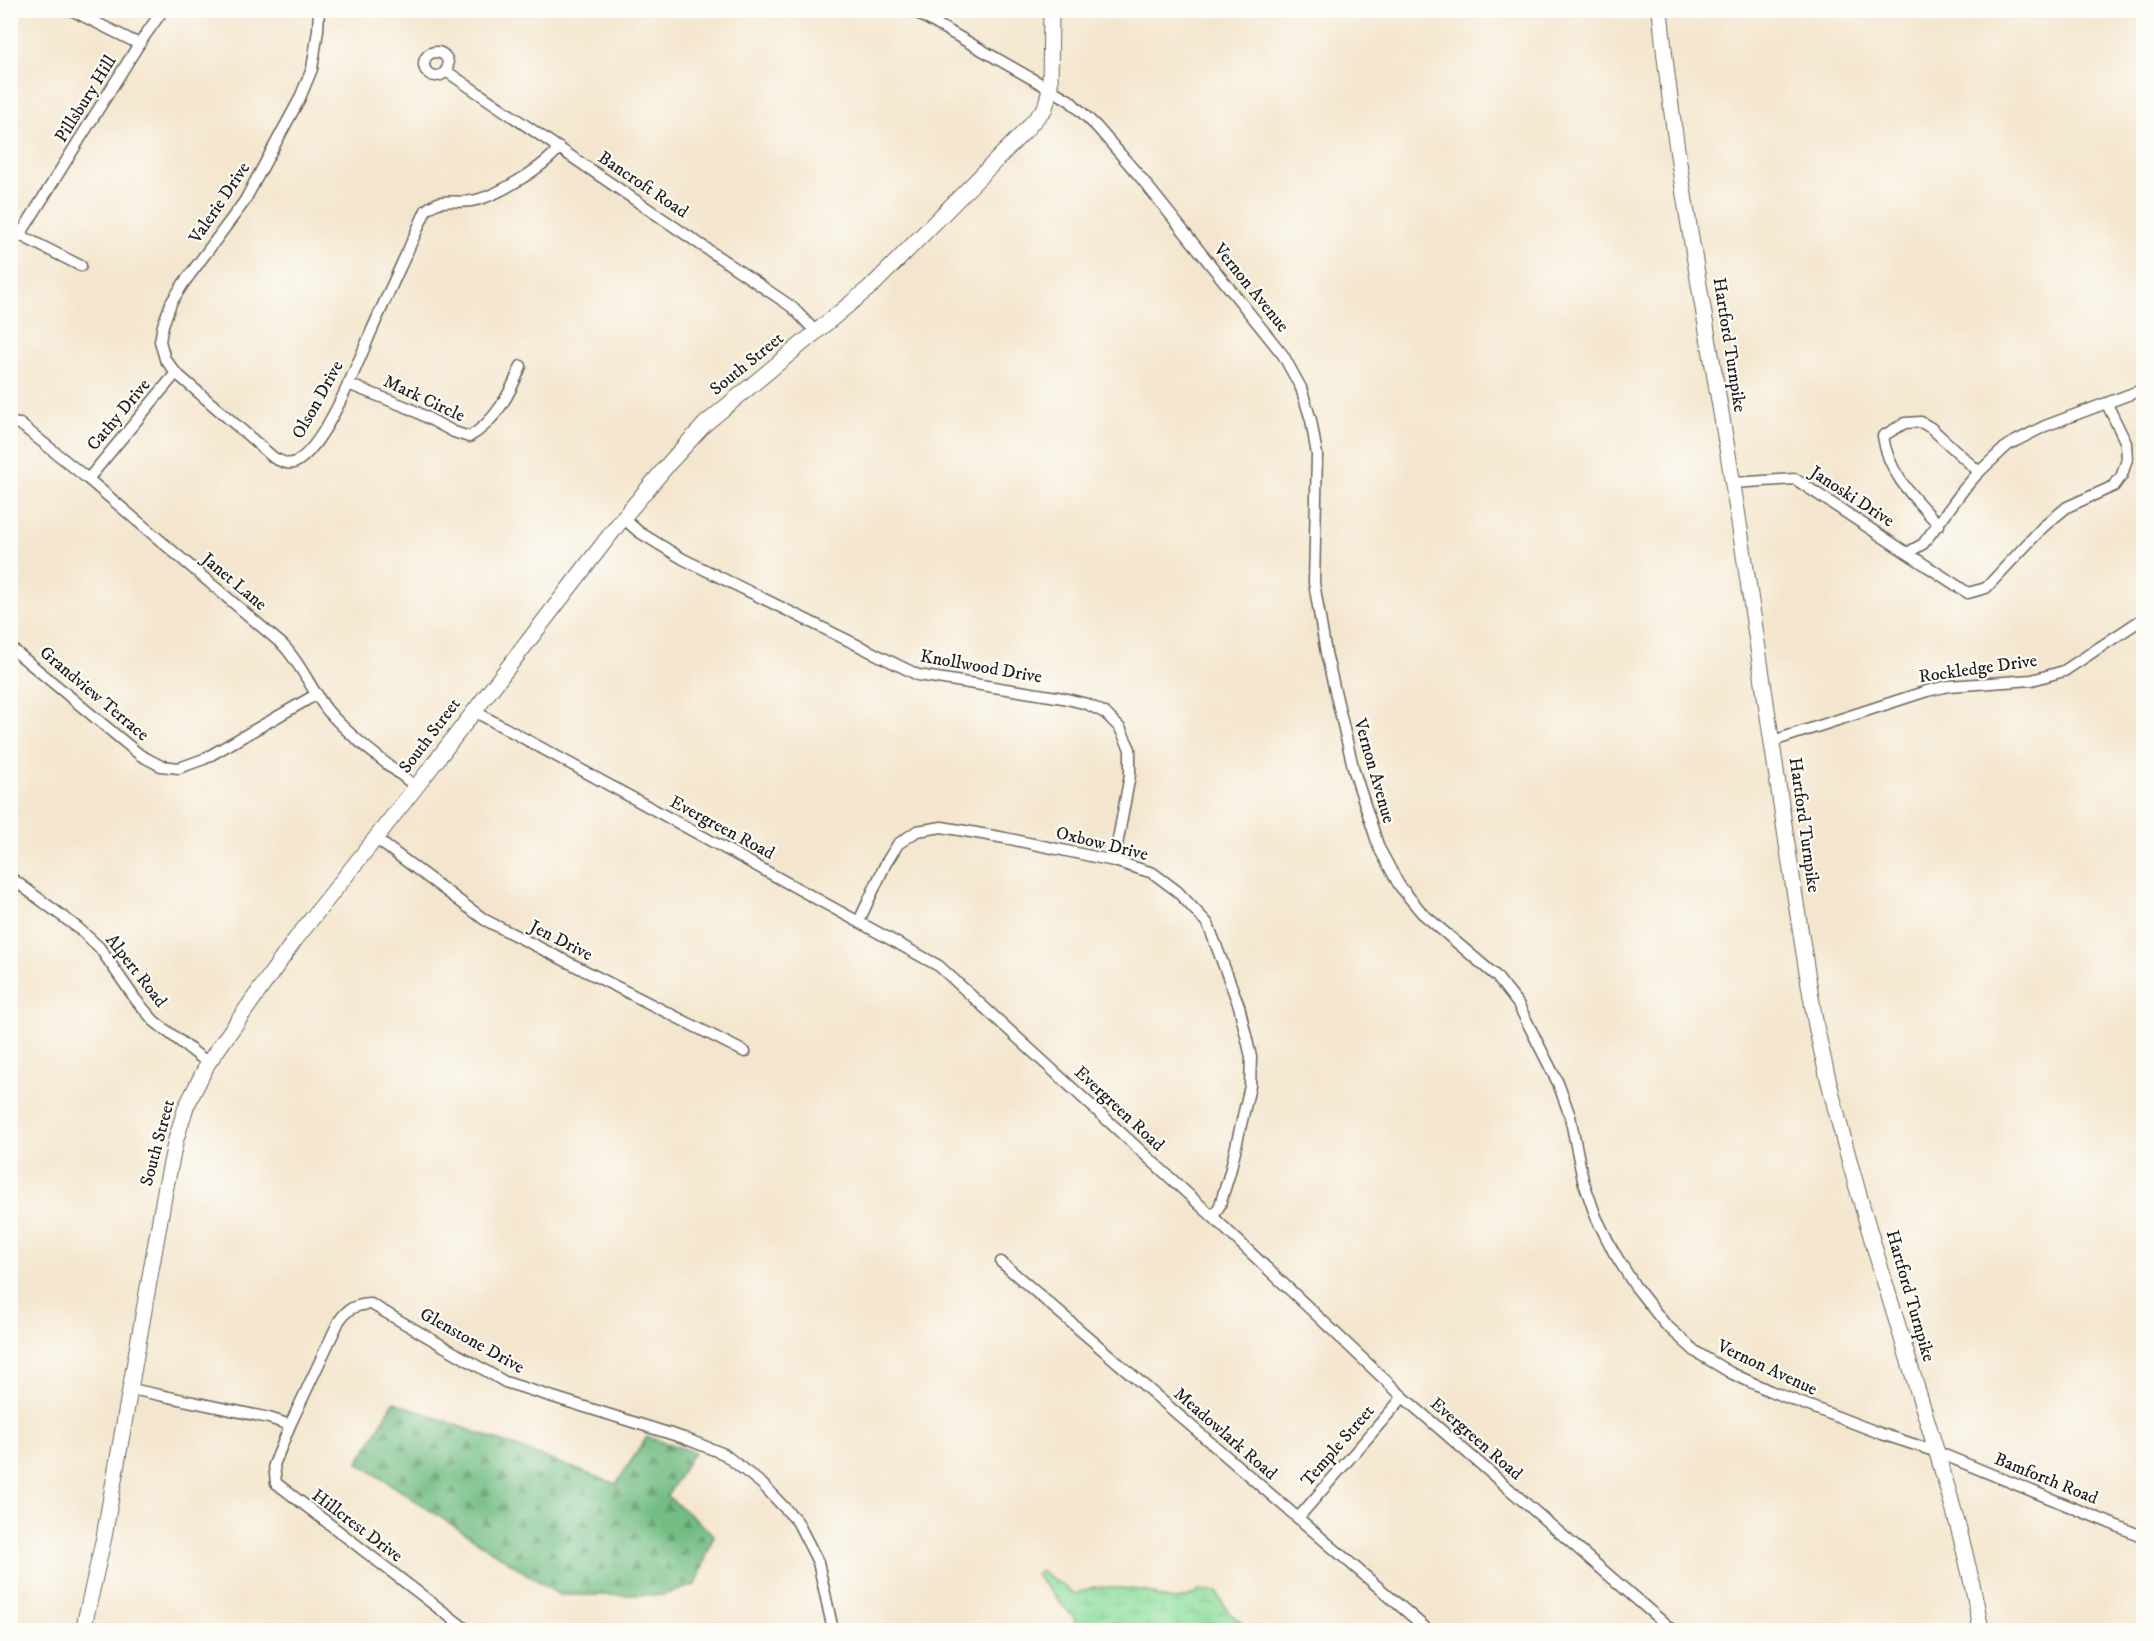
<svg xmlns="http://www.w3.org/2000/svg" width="2154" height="1641" font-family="'IM FELL DW Pica',serif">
<defs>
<pattern id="forest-firs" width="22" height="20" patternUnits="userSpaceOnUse" patternTransform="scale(1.5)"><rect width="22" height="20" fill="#73bd84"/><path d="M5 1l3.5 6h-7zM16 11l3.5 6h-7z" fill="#5e996b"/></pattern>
<pattern id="wetland-marsh" width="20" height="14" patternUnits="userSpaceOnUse" patternTransform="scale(1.5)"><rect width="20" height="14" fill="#8fde9d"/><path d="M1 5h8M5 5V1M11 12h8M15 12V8" fill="none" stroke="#7bbe87"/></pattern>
</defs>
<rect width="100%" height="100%" fill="#fdfcf7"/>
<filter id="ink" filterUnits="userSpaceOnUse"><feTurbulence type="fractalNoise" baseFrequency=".0167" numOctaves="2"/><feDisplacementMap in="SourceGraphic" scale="12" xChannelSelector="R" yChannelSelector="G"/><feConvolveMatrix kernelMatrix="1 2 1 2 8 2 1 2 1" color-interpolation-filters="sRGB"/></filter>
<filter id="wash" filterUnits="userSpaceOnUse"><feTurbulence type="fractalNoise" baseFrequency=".008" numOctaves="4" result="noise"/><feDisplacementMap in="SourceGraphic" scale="24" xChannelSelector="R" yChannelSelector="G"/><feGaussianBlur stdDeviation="1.35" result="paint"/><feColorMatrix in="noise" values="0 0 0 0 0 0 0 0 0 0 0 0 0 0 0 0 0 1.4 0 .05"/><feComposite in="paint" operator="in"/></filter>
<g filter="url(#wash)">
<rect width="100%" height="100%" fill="#f4e6ce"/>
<!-- forest -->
<path fill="url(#forest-firs)" stroke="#486c50" stroke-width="1.5" d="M 394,1402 L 616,1484 L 647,1437 L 694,1452 L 667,1496 L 714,1535 L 696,1585 L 663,1595 L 559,1595 L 358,1463 Z"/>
<!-- wetland -->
<path fill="url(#wetland-marsh)" stroke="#567d5c" stroke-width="1.5" d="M 1041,1571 L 1075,1594 L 1094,1587 L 1135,1589 L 1145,1591 L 1166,1599 L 1177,1600 L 1187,1598 L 1200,1591 L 1217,1592 C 1224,1610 1235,1619 1251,1630 L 1078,1630 L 1074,1618 L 1035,1574 Z"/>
</g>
<g filter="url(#ink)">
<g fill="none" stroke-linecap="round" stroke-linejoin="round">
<!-- street casing -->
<g stroke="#68635a" stroke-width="13">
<g id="street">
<path d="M 71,10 L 139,44"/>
<path d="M 319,10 L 318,30 L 312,69 L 299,100 L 244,202 L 183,284 L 171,303 L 163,325 L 160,341 L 165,359 L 176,373 L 274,458 C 283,462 290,467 299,460 C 327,441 357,365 371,332 C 389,291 408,251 426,210 C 444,196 451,204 471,201 C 496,197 543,168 559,148"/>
<path d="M 912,10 L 1069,100 L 1097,127 L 1141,178 L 1283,355 L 1301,388 L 1311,420 L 1317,455 L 1314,583 L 1326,653 L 1354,771 L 1379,848 L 1399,885 L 1422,913 L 1496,976 L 1518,1004 L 1558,1083 L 1570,1116 L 1583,1180 L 1596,1217 L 1613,1251 L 1635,1286 L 1665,1324 L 1696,1352 L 1731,1373 L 1770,1391 L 1882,1434 L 1937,1452 L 2144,1537"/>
<circle cx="436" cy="64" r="12"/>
<path d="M 446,71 L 792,307 L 816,332"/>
<path d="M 10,230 L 81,266"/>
<path d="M 20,235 L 139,44 L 163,10"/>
<path d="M 348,384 L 409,408 L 454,432 L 469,437 C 495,422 510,394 521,366"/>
<path d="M 10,423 L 20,424 L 88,479 L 283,645 C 302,665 311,690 328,711 C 353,740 387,763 416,787"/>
<path d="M 88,479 L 176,373"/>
<path d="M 1733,483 L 1795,479 L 1907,553 L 1923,544 L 1964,489 L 1979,472 L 2008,445 L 2045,426 L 2144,389"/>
<path d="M 623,518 L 639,532 L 683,559 L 918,675 L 1063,698 L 1087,704 L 1105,713 L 1120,728 L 1130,749 L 1130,775 L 1114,861"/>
<path d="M 1939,525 C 1915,499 1888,474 1883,436 L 1905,423 L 1921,422 L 1931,428 L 1979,472"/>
<path d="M 1907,553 L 1968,593 L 1986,588 L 2043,527 L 2067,507 L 2114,486 L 2122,475 L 2127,459 L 2126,443 L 2107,404"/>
<path d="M 10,647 L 140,755 L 161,766 L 179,768 L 204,759 L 317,694"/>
<path d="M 474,711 L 939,966 L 1213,1217 L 1403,1397 L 1672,1630"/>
<path d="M 1773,741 L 1927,691 L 1949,686 L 2032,680 L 2064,671 L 2144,618"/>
<path d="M 375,838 L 485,920 L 745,1052"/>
<path d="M 10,877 L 78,928 L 99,947 L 136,1000 L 154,1021 L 208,1063"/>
<path d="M 859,921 L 886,863 L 898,844 L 917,831 L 942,827 L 1005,838 L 1114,861 L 1153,873 L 1177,891 L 1208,924 L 1239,1006 L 1251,1057 L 1250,1086 L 1230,1172 L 1220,1205 L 1213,1217"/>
<path d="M 1001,1262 L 1428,1630"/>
<path d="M 131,1389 L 269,1418 L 290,1425 L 339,1321 C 348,1308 355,1305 371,1304 L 505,1382 L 684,1438 L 724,1454 L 762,1484 L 797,1521 L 818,1562 L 833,1630"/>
<path d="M 290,1425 L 274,1465 L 276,1483 L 467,1630"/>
<path d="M 1298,1518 L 1403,1397"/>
</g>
</g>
<!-- secondary casing -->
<g stroke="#68635a" stroke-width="17">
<g id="secondary">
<path d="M 1660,10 C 1675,170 1708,327 1733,485 C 1762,665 1785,846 1816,1026 C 1842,1147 1880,1266 1916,1385 C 1941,1465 1967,1547 1981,1630"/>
<path d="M 83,1630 L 104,1537 L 165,1191 L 176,1139 L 186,1107 L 208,1063 L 295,940 L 416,787 L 623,518 L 671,461 L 705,424 L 875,283 L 1024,132 L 1045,108 L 1050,89 L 1051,10"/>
</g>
</g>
<!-- street -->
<use href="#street" stroke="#fff" stroke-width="10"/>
<!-- secondary -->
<use href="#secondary" stroke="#fff" stroke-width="15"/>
</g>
</g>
<g text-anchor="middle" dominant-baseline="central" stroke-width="4.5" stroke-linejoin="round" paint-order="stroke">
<!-- street labels -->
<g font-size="18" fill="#1c1c1c" stroke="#fdfcf7">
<text transform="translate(86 99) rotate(-58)">Pillsbury Hill</text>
<text transform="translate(643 185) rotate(34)">Bancroft Road</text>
<text transform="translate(220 203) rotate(-56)">Valerie Drive</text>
<text transform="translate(1251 288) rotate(51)">Vernon Avenue</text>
<text transform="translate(1729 345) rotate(81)">Hartford Turnpike</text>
<text transform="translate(747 364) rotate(-39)">South Street</text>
<text transform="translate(424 399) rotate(25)">Mark Circle</text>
<text transform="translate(318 400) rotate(-61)">Olson Drive</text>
<text transform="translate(119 415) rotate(-50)">Cathy Drive</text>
<text transform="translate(1852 497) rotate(33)">Janoski Drive</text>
<text transform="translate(234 582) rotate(40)">Janet Lane</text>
<text transform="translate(981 667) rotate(10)">Knollwood Drive</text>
<text transform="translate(1978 669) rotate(-8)">Rockledge Drive</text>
<text transform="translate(94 694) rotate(40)">Grandview Terrace</text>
<text transform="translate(430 736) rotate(-53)">South Street</text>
<text transform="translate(1374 771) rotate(74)">Vernon Avenue</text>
<text transform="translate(1804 825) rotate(82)">Hartford Turnpike</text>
<text transform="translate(722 828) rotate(28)">Evergreen Road</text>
<text transform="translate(1102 844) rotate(14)">Oxbow Drive</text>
<text transform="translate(561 941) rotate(27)">Jen Drive</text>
<text transform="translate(136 971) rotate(52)">Alpert Road</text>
<text transform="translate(1119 1109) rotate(43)">Evergreen Road</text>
<text transform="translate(158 1143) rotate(-75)">South Street</text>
<text transform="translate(1910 1296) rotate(74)">Hartford Turnpike</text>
<text transform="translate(472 1341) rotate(29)">Glenstone Drive</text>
<text transform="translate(1767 1368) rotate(25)">Vernon Avenue</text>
<text transform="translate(1225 1434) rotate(41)">Meadowlark Road</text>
<text transform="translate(1476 1439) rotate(41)">Evergreen Road</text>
<text transform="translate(1338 1446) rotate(-49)">Temple Street</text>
<text transform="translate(2046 1479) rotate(22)">Bamforth Road</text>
<text transform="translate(357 1526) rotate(37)">Hillcrest Drive</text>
</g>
</g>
<!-- margin -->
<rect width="2154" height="1641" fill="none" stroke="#fdfcf7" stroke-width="36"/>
</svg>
